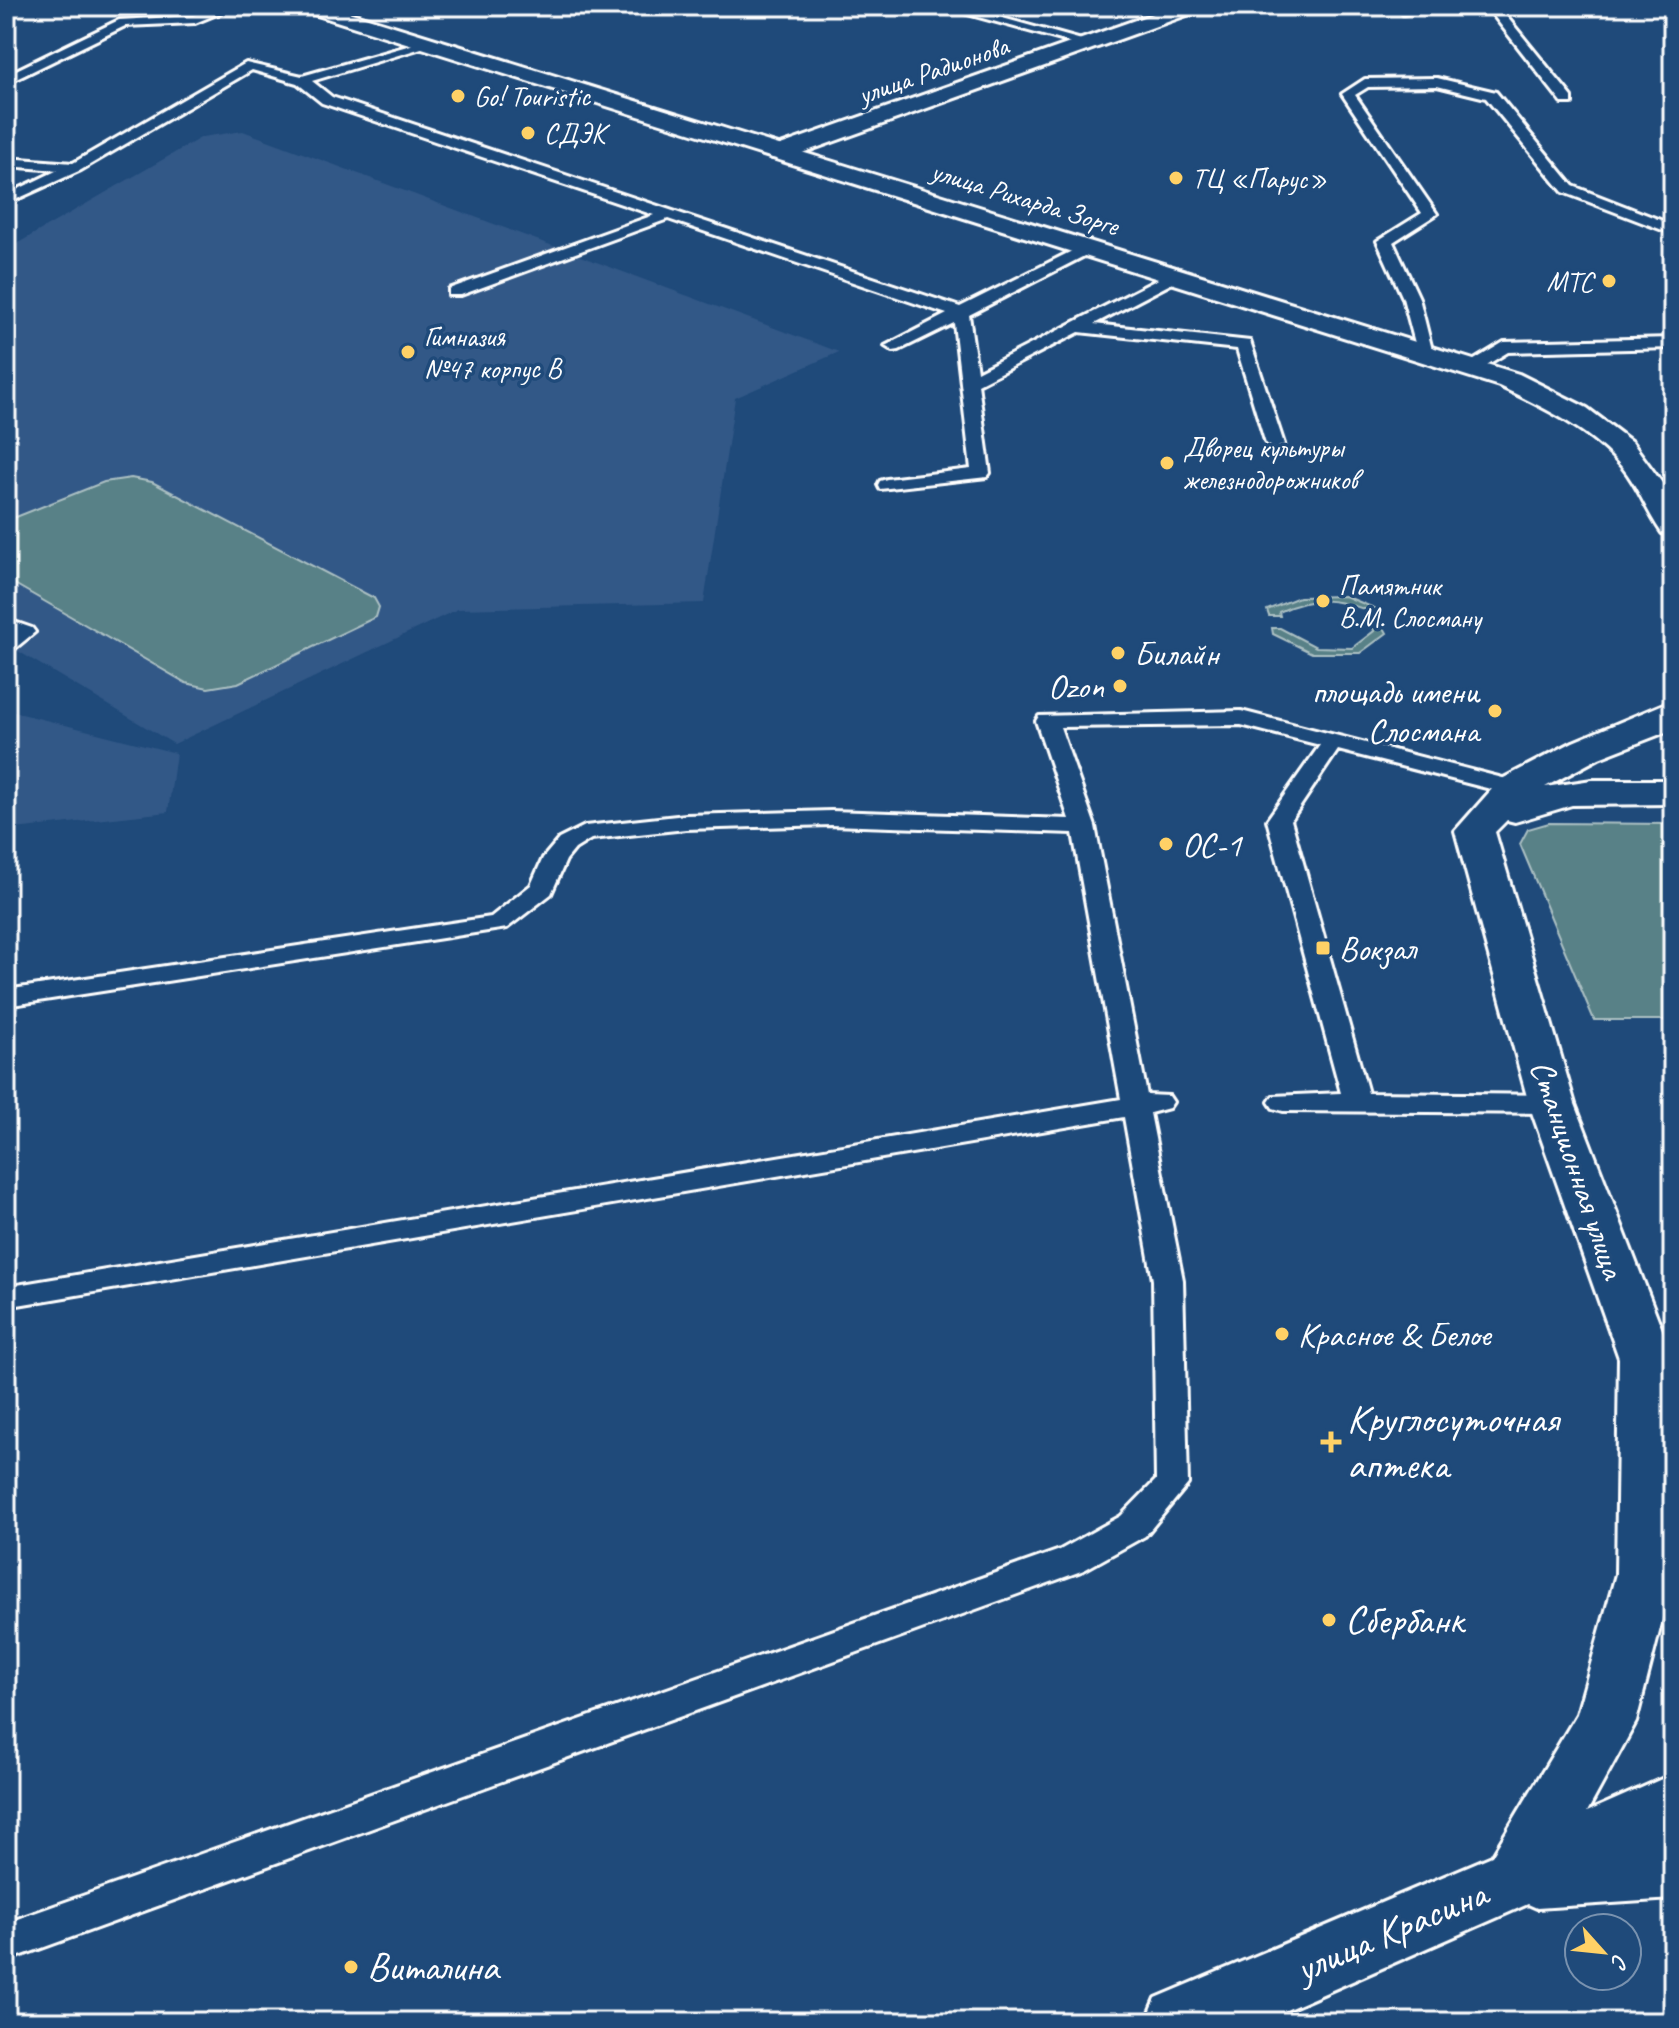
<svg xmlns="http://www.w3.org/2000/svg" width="1679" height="2028" font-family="Caveat,sans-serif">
<rect width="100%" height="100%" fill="#1f4a7a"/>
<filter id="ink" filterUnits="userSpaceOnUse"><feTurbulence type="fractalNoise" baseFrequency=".0125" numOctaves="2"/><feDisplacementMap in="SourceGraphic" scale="16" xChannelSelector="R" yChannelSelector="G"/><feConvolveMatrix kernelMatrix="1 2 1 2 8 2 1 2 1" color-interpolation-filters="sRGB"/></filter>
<g filter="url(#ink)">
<!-- built -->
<g fill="#325887">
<path d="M 243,131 L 839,352 L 735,398 L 704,603 L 458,609 L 174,744 L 6,644 L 6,250 L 202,137 Z"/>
<path d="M 6,710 L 176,753 L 168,812 L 6,830 Z"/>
</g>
<!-- green -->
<g fill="#598187" stroke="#acc0c3" stroke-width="2">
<path d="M 131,478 L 152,482 L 374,598 L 379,607 L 376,617 L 238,683 L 208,688 L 186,683 L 6,579 L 6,521 L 104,482 Z"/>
<path d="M 1345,596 L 1379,610 L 1381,615 L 1372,615 L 1370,611 C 1334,598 1314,596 1279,612 L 1280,616 L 1269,616 L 1267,610 L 1299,597 Z"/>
<path d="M 1383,626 L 1387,633 L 1360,653 L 1312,653 L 1273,634 L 1272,628 L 1280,628 L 1316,647 L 1352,648 L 1374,631 L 1373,627 Z"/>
<path d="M 1549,823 L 1673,824 L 1673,1020 L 1594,1020 L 1520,844 L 1528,829 Z"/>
</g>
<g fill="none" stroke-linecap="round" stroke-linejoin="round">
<!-- service casing -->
<g stroke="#fff" stroke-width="6">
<g id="service">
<path d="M 219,6 L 236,6 L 195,23 L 125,26 L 6,84 L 6,75 L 119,20 L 193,16 Z"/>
<path d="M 939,6 L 959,6 L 1096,44 L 1090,48 Z"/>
<path d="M 1396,6 L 1408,6 L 1413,12 L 1403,14 Z"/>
<path d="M 1486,6 L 1498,6 L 1572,97 L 1572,103 L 1562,103 Z"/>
<path d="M 425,41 L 435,44 L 312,81 L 332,97 L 960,307 L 1082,246 L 1092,246 L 1092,252 L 969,315 L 977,372 L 1170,273 L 1180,273 L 1180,279 L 1094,324 L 1250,341 L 1284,444 L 1275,449 L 1266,444 L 1237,349 L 1079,332 L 978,384 L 990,473 L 987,477 L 880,489 L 878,485 L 880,481 L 887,479 L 971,469 L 954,323 L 899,350 L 893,351 L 885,346 L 947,314 L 668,219 L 461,295 L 449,295 L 449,289 L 654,215 L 322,103 L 297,83 L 252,70 L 81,170 L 6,204 L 6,195 L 58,170 L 6,166 L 6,158 L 73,163 L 246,63 L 302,76 Z"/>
<path d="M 1437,78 L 1496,92 L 1573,186 L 1673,225 L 1673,234 L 1563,192 L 1486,98 L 1437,86 L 1368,87 L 1355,95 L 1437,214 L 1393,242 L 1419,298 L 1433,354 L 1431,358 L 1419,358 L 1403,298 L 1377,241 L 1422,213 L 1342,94 L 1365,79 Z"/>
<path d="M 1673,338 L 1673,348 L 1508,352 L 1475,372 L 1469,373 L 1461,368 L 1504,342 Z"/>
<path d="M 6,619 L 32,628 L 35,632 L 13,650 L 6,652 L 6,636 L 10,633 L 6,632 Z"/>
<path d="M 1241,711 L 1522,783 L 1525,788 L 1522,793 L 1514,795 L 1338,750 L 1291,820 L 1368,1093 L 1552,1095 L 1562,1097 L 1566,1104 L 1562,1111 L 1552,1113 L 1283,1111 L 1273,1108 L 1269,1102 L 1273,1096 L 1341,1093 L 1267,820 L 1320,745 L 1241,725 L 1060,727 L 1095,826 L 1147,1095 L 1169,1096 L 1173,1102 L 1169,1108 L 1150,1113 L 1183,1280 L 1188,1484 L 1145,1536 L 1084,1570 L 6,1961 L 6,1923 L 1060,1550 L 1121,1516 L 1156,1480 L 1153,1280 L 1124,1117 L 6,1307 L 6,1287 L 11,1286 L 1121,1099 L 1073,833 L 831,825 L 686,829 L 591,839 L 575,849 L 566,860 L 551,894 L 507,928 L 6,1006 L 6,990 L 491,917 L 531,885 L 543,858 L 559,839 L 585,826 L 686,815 L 831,811 L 1069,819 L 1036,721 L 1039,716 Z"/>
</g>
</g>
<!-- tertiary casing -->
<g stroke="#fff" stroke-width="6">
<path id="tertiary" d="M 1175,6 L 1204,6 L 1201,10 L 788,158 L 772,158 L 768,153 L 772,148 Z"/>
</g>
<!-- secondary casing -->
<g stroke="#fff" stroke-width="6">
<g id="secondary">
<path d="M 298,6 L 329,6 L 1519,374 L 1587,408 L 1632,442 L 1673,498 L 1673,536 L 1662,533 C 1647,512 1639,488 1623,468 C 1591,429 1543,407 1499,386 L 301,10 Z"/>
<path d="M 1673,700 L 1671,730 L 1599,758 L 1545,787 L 1592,780 L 1673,780 L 1673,804 L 1572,805 L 1515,822 L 1507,820 L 1495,832 L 1575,1104 L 1673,1358 L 1673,1577 L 1636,1722 L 1587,1812 L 1673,1774 L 1673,1834 L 1663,1839 L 1673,1839 L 1673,1899 L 1537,1908 L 1528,1904 L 1259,2022 L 1146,2022 L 1156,1998 L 1492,1856 L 1577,1714 L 1616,1574 L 1619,1358 L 1529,1104 L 1455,831 L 1500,780 L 1573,742 Z"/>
</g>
</g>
<!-- service -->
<use href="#service" fill="#1f4a7a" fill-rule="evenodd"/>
<!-- tertiary -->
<use href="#tertiary" fill="#1f4a7a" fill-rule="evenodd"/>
<!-- secondary -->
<use href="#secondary" fill="#1f4a7a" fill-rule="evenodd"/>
<!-- rail casing -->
<g stroke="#fff" stroke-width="5">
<path id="rail" d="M 1668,6 L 1673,10"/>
</g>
<!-- rail -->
<use href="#rail" stroke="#1f4a7a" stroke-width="3" stroke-dasharray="9" stroke-linecap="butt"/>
</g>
</g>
<!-- markers -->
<g fill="#ffd166" stroke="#1f4a7a" stroke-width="3">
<circle cx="458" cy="96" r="8"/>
<circle cx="528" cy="133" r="8"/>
<circle cx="1176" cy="178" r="8"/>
<circle cx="1609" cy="281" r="8"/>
<circle cx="408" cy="352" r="8"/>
<circle cx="1167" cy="463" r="8"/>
<circle cx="1323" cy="601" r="8"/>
<circle cx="1118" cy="653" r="8"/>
<circle cx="1120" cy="686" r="8"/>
<circle cx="1495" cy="711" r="8"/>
<circle cx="1166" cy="844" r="8"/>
<rect x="1315" y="940" width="16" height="16" rx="4"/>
<circle cx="1282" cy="1334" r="8"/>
<path d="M1327 1430h8v8h8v8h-8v8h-8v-8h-8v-8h8z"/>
<circle cx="1329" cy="1620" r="8"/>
<circle cx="351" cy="1967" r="8"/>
</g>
<g text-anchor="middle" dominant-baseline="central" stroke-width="7" stroke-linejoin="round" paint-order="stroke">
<!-- far-street labels -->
<g font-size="28" fill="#fff" stroke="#1f4a7a">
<text transform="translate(933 70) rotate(-19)">улица Радионова</text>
<text transform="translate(1025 198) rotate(17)">улица Рихарда Зорге</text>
</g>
<!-- far-poi labels -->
<g font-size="28" fill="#fff" stroke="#1f4a7a" text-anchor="start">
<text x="474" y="96">Go! Touristic</text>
<text x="544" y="133">СДЭК</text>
<text x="1192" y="178">ТЦ «Парус»</text>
<text x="1593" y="281" text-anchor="end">МТС</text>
<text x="424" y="336">Гимназия<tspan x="424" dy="32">№47 корпус В</tspan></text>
<text x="1183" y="447">Дворец культуры<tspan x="1183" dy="32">железнодорожников</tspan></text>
<text x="1339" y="585">Памятник<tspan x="1339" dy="32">В.М. Слосману</tspan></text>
</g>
<!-- poi labels -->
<g font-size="34" fill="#fff" stroke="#1f4a7a" text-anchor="start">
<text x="1134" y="653">Билайн</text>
<text x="1104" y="686" text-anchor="end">Ozon</text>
<text x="1479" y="691" text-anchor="end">площадь имени<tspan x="1479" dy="39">Слосмана</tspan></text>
<text x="1182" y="844">ОС-1</text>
<text x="1339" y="948">Вокзал</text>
<text x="1298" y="1334">Красное &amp; Белое</text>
</g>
<!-- street labels -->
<g font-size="34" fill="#fff" stroke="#1f4a7a">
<text transform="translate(1578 1169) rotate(71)">Станционная улица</text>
</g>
<!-- near-poi labels -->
<g font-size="40" fill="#fff" stroke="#1f4a7a" text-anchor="start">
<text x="1347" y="1419">Круглосуточная<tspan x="1347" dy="46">аптека</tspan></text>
<text x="1345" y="1620">Сбербанк</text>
<text x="367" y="1967">Виталина</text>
</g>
<!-- near-street labels -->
<g font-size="40" fill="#fff" stroke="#1f4a7a">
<text transform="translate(1391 1931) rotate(-23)">улица Красина</text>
</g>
</g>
<!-- margin -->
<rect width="1679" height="2028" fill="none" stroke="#1f4a7a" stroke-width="32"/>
<rect x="16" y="16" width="1647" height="1996" fill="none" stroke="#fff" stroke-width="3" filter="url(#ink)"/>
<!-- north arrow -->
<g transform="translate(1603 1952) rotate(117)"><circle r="38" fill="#1f4a7a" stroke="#7992af" stroke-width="2"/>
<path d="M0-6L14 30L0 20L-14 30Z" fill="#ffd166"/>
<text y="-12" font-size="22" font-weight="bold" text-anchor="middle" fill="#ffffff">С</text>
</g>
</svg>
